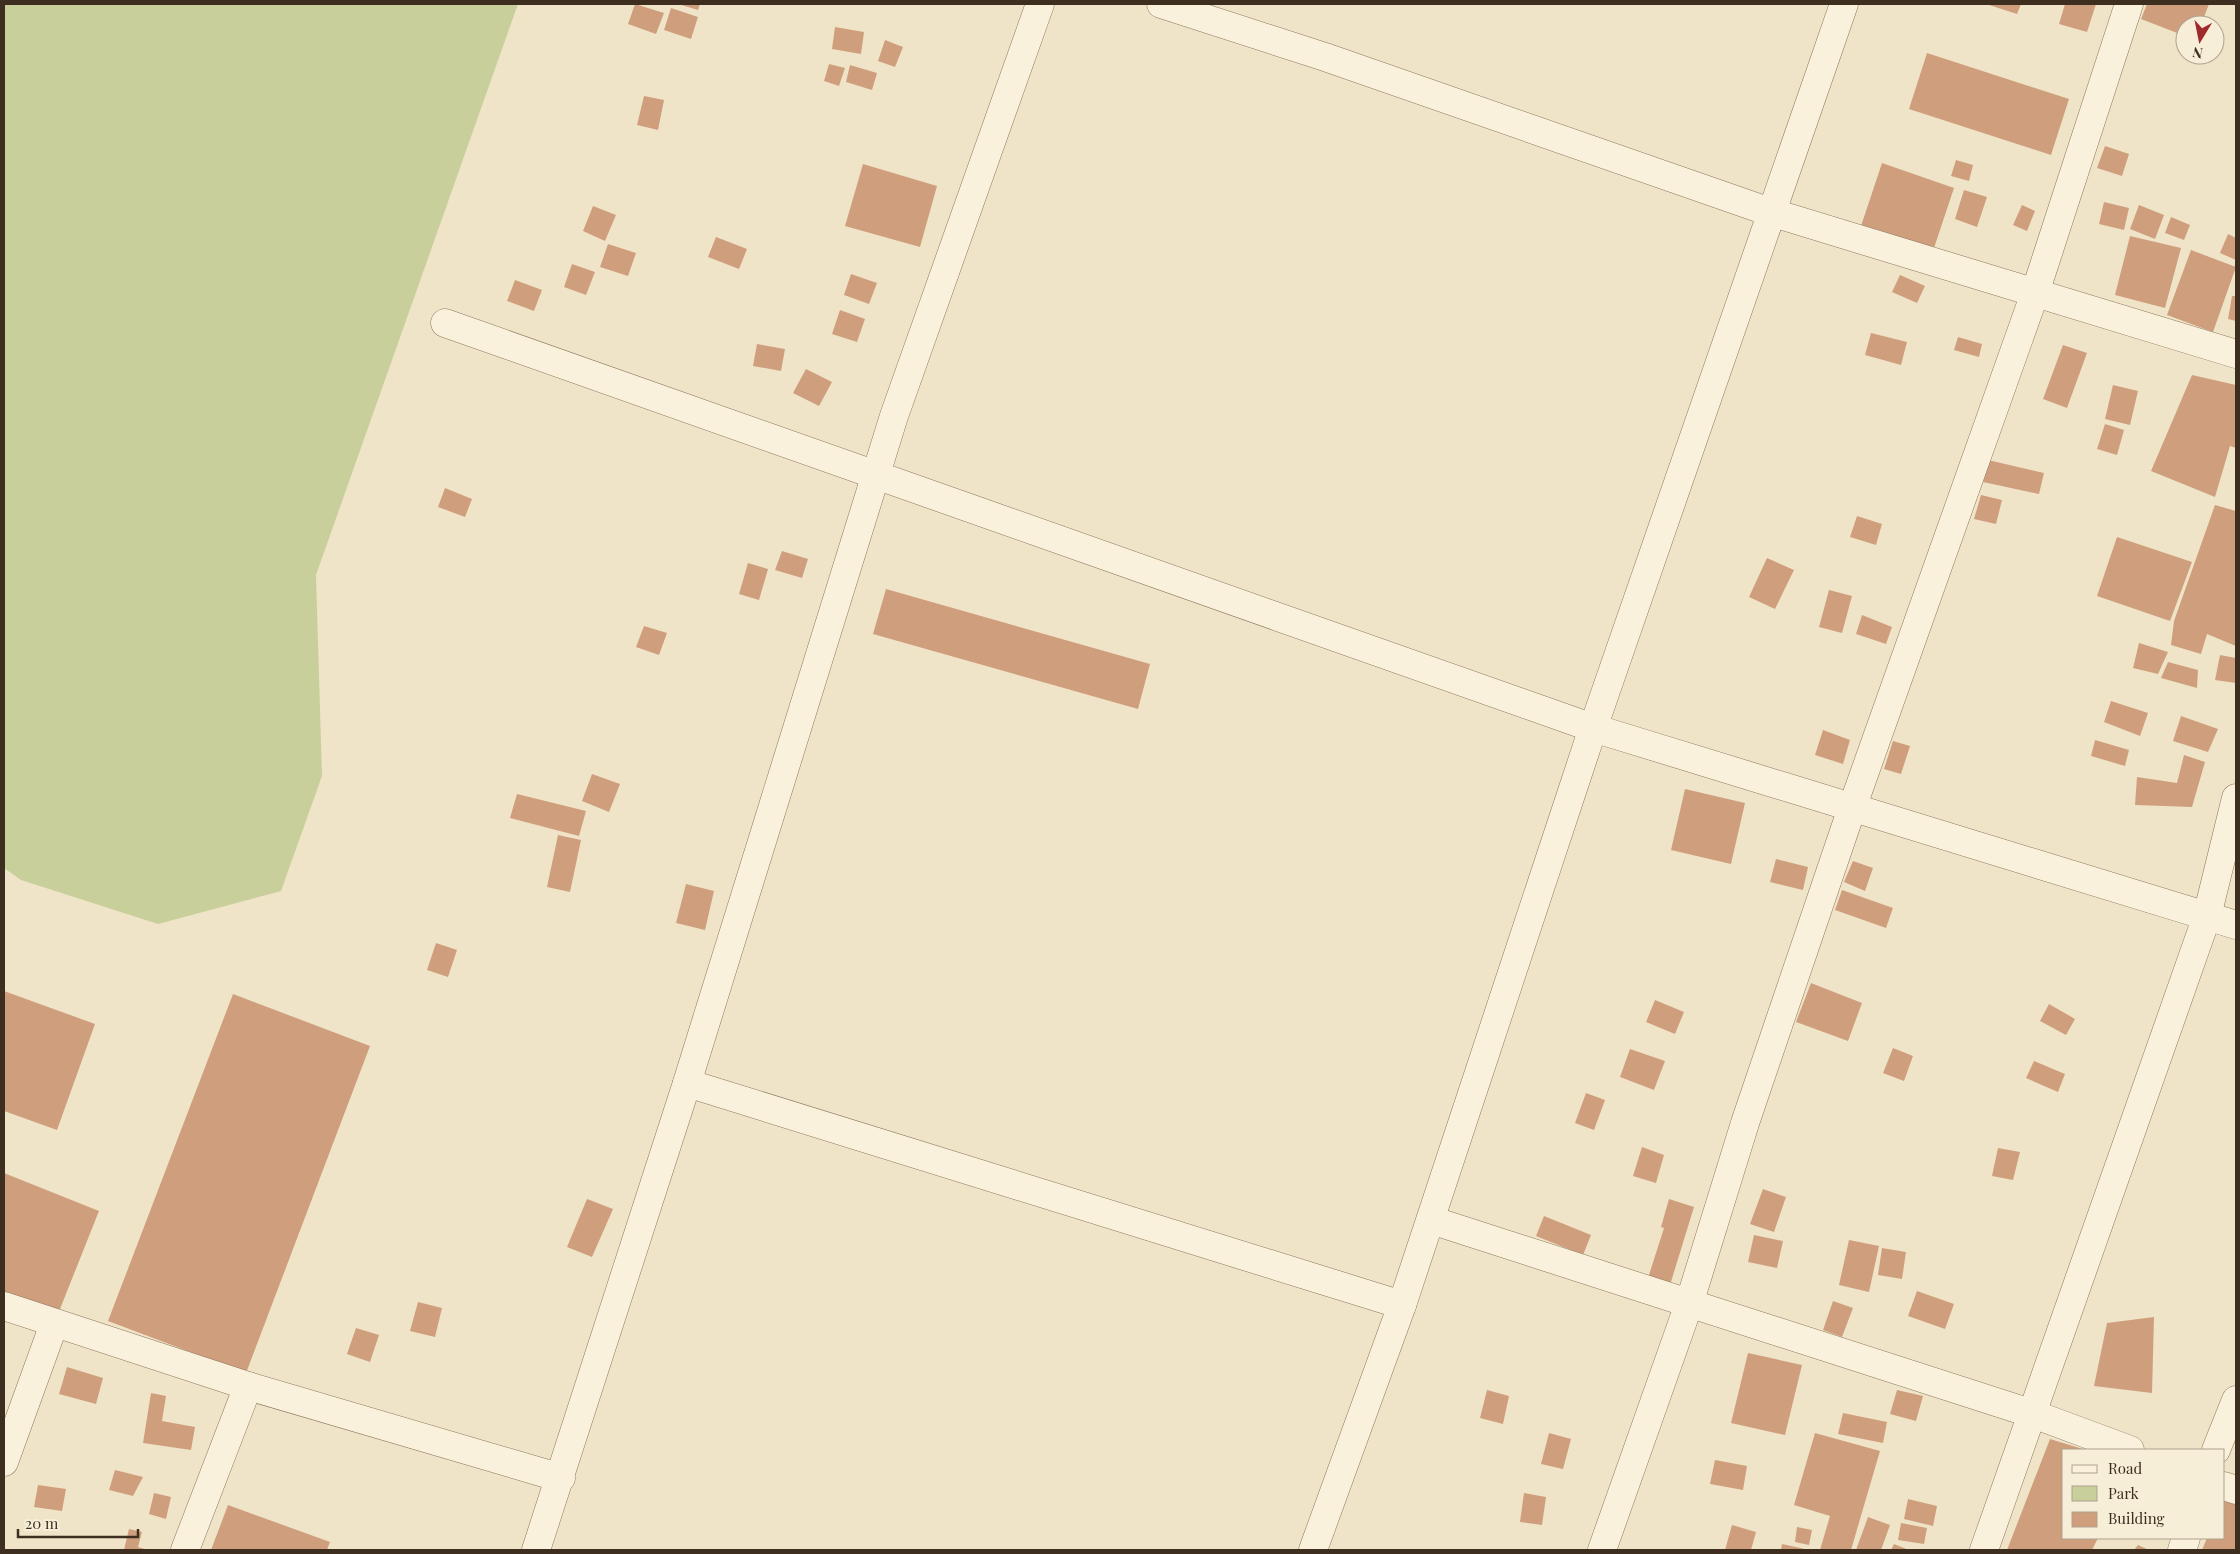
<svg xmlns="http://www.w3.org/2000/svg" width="2240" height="1554" font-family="'Playfair Display',serif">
<rect width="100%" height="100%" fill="#f0e4c8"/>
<!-- green -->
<path fill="#c9cf9b" d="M 4,4 L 518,4 L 316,575 L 322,776 L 281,891 L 158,924 L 21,880 L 4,868 Z"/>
<!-- building -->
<g fill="#cf9f7d">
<path d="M 635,4 L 664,13 L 656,34 L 628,24 Z"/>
<path d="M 678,4 L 700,4 L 698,10 Z"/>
<path d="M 1986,4 L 2021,4 L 2017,14 Z"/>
<path d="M 2065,4 L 2096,4 L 2087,32 L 2059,24 Z"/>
<path d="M 2147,4 L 2209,4 L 2201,25 L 2185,25 L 2185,36 L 2141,19 Z"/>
<path d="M 671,8 L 698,17 L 691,39 L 664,30 Z"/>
<path d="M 835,27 L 864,32 L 861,54 L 832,49 Z"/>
<path d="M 885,40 L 903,47 L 895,67 L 878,61 Z"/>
<path d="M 1927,53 L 2069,99 L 2051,155 L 1909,109 Z"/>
<path d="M 829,64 L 845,68 L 839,86 L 824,81 Z"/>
<path d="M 850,65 L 877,73 L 872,90 L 846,82 Z"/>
<path d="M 644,96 L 664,100 L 658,130 L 637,125 Z"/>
<path d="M 2105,146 L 2129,154 L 2122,176 L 2097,168 Z"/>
<path d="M 1956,160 L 1973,165 L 1969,181 L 1951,176 Z"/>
<path d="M 1882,163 L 1954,188 L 1932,254 L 1860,229 Z"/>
<path d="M 863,164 L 937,186 L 920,247 L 845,226 Z"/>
<path d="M 1964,190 L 1987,197 L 1977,227 L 1955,219 Z"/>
<path d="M 2104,202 L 2129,208 L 2124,230 L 2099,224 Z"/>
<path d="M 2022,205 L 2035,211 L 2027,231 L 2013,225 Z"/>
<path d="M 2139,205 L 2164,215 L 2155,239 L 2130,229 Z"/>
<path d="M 593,206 L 616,215 L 605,241 L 583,231 Z"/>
<path d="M 2171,217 L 2190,225 L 2184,240 L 2165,233 Z"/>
<path d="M 2228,234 L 2236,238 L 2236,260 L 2220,253 Z"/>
<path d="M 2130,236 L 2181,248 L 2165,308 L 2115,295 Z"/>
<path d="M 716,237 L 747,249 L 739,269 L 708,257 Z"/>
<path d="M 608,244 L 636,253 L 628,276 L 600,267 Z"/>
<path d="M 2191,250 L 2236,267 L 2213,332 L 2167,315 Z"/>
<path d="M 572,264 L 595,272 L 586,295 L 564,287 Z"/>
<path d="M 851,274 L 877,283 L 869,304 L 844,295 Z"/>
<path d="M 1900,275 L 1925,286 L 1917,303 L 1892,292 Z"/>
<path d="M 515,280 L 542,290 L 534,311 L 507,301 Z"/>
<path d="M 2232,296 L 2236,296 L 2236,321 L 2228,319 Z"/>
<path d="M 840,310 L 865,319 L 857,342 L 832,334 Z"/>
<path d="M 1871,333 L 1907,342 L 1901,365 L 1865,355 Z"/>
<path d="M 1958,337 L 1982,344 L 1979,357 L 1954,350 Z"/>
<path d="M 757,344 L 785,349 L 781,371 L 753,366 Z"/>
<path d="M 2063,345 L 2087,353 L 2067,408 L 2043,399 Z"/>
<path d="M 806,369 L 832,382 L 819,406 L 793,393 Z"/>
<path d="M 2192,375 L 2236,385 L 2236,448 L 2230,446 L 2215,497 L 2151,471 Z"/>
<path d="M 2113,385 L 2138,391 L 2130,425 L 2105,419 Z"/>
<path d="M 2105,424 L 2124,430 L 2117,455 L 2097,449 Z"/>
<path d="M 1988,460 L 2044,473 L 2039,494 L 1983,482 Z"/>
<path d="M 445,488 L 472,499 L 465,517 L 438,507 Z"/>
<path d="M 1981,495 L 2002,500 L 1996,524 L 1974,519 Z"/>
<path d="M 2215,505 L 2236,511 L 2236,646 L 2207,634 L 2201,654 L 2171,645 L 2174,621 Z"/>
<path d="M 1857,516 L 1882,524 L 1876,545 L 1850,537 Z"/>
<path d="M 2117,537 L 2192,562 L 2170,621 L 2097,596 Z"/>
<path d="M 782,551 L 808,559 L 802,578 L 775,570 Z"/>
<path d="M 1767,558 L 1794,570 L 1775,609 L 1749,597 Z"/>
<path d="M 748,563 L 768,569 L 759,600 L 739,594 Z"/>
<path d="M 886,589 L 1150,664 L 1138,709 L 873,634 Z"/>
<path d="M 1829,590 L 1852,596 L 1842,633 L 1819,627 Z"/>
<path d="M 1862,615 L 1892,627 L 1886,644 L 1856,634 Z"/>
<path d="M 644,626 L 667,633 L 659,655 L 636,647 Z"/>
<path d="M 2139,643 L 2168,652 L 2158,674 L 2133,668 Z"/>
<path d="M 2220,655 L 2236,658 L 2236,683 L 2215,680 Z"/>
<path d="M 2168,662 L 2198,670 L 2197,688 L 2161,678 Z"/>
<path d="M 2111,701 L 2148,713 L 2140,736 L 2104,722 Z"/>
<path d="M 2181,716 L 2218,729 L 2208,752 L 2173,741 Z"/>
<path d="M 1823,730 L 1850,740 L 1843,764 L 1815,755 Z"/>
<path d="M 2095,740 L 2129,750 L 2125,766 L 2091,756 Z"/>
<path d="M 1893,741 L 1910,746 L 1901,774 L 1884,769 Z"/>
<path d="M 2184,755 L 2205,762 L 2192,807 L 2135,805 L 2137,777 L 2177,783 Z"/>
<path d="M 592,774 L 620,784 L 609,812 L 582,801 Z"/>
<path d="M 1685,789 L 1745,803 L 1731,864 L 1671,850 Z"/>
<path d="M 517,794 L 586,811 L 579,836 L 510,818 Z"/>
<path d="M 558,835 L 581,840 L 570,892 L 547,887 Z"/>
<path d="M 1776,859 L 1808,867 L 1803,890 L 1770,882 Z"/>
<path d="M 1853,861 L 1873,868 L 1865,891 L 1844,882 Z"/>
<path d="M 686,884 L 714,891 L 705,930 L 676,923 Z"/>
<path d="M 1842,890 L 1893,908 L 1886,928 L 1835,910 Z"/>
<path d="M 436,943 L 457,950 L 448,977 L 427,970 Z"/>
<path d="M 1811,983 L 1862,1003 L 1848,1041 L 1796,1022 Z"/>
<path d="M 4,991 L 95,1024 L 57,1130 L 4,1111 Z"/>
<path d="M 233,994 L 370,1046 L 246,1373 L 108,1321 Z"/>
<path d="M 1655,1000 L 1684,1012 L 1675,1034 L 1646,1022 Z"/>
<path d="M 2049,1004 L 2075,1019 L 2066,1035 L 2040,1021 Z"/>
<path d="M 1893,1048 L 1913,1056 L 1904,1081 L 1883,1073 Z"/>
<path d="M 1630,1049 L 1665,1061 L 1654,1090 L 1620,1077 Z"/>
<path d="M 2034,1061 L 2065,1074 L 2058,1092 L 2026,1078 Z"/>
<path d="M 1586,1093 L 1605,1100 L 1594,1130 L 1575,1123 Z"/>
<path d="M 1642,1147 L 1664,1155 L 1656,1183 L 1633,1176 Z"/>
<path d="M 1998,1148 L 2020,1152 L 2013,1180 L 1992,1176 Z"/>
<path d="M 4,1173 L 99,1211 L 58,1314 L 4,1292 Z"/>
<path d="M 1763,1189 L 1786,1197 L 1774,1232 L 1750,1224 Z"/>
<path d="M 587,1199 L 613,1209 L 592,1257 L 567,1247 Z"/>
<path d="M 1669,1199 L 1694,1207 L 1670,1285 L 1648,1278 L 1664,1228 L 1661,1227 Z"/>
<path d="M 1544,1216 L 1591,1235 L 1583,1255 L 1536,1236 Z"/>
<path d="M 1754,1235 L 1783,1241 L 1777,1268 L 1748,1262 Z"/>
<path d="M 1849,1240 L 1879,1246 L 1869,1292 L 1839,1285 Z"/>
<path d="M 1882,1248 L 1906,1252 L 1902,1279 L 1878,1275 Z"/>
<path d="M 1917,1291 L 1954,1304 L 1945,1329 L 1908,1316 Z"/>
<path d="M 1833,1301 L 1853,1308 L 1842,1337 L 1823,1330 Z"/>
<path d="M 418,1302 L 442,1308 L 435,1337 L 410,1331 Z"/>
<path d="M 2154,1317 L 2152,1393 L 2094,1386 L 2107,1323 Z"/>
<path d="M 356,1328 L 379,1335 L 370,1362 L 347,1354 Z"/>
<path d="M 1748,1353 L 1802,1365 L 1785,1435 L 1731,1423 Z"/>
<path d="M 67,1367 L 103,1378 L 96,1404 L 59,1394 Z"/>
<path d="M 1487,1390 L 1509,1396 L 1503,1424 L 1480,1418 Z"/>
<path d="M 1897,1390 L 1923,1396 L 1916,1421 L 1890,1414 Z"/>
<path d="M 151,1393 L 166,1396 L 162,1421 L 195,1427 L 191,1450 L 143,1443 Z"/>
<path d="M 1843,1413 L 1887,1422 L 1883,1443 L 1838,1434 Z"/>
<path d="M 1549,1433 L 1571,1439 L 1563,1469 L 1541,1464 Z"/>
<path d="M 1815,1433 L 1880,1451 L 1851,1550 L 1820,1550 L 1830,1516 L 1794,1505 Z"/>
<path d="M 2050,1439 L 2086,1450 L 2064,1450 L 2064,1538 L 2098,1538 L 2092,1550 L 2007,1550 Z"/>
<path d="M 1715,1460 L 1747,1466 L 1743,1490 L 1710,1484 Z"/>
<path d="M 115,1470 L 143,1477 L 133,1496 L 109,1490 Z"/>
<path d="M 38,1485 L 66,1489 L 62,1511 L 34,1507 Z"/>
<path d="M 154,1493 L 171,1497 L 166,1519 L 149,1514 Z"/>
<path d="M 1524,1493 L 1546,1497 L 1542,1525 L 1520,1522 Z"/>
<path d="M 1908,1499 L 1937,1506 L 1933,1526 L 1904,1519 Z"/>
<path d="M 2224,1501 L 2236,1504 L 2236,1550 L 2202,1550 L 2207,1538 L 2224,1538 Z"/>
<path d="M 228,1505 L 330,1542 L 327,1550 L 211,1550 Z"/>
<path d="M 1868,1517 L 1890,1525 L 1881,1550 L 1856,1550 Z"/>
<path d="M 1901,1523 L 1927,1528 L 1924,1544 L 1898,1540 Z"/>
<path d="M 1732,1525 L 1756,1532 L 1751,1550 L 1725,1550 Z"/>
<path d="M 1797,1527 L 1812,1530 L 1809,1545 L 1795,1542 Z"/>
<path d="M 129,1529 L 142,1532 L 138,1547 L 148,1550 L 124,1550 Z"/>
<path d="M 1782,1544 L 1805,1549 L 1805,1550 L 1781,1550 Z"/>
<path d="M 1894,1544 L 1909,1550 L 1891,1550 Z"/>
<path d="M 2138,1545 L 2149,1550 L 2134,1550 Z"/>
</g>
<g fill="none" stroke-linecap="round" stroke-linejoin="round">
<!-- minor casing -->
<g stroke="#8d765c" stroke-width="29">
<g id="minor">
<path d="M 1161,4 L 1325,57 L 1770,212 L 2236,354"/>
<path d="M 445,323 L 1593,728 L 2236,925"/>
<path d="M 687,1083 L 1402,1305"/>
<path d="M 1431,1220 L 2033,1414 L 2130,1450"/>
<path d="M 4,1306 L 248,1386 L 561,1478"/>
<path d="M 2216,1450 L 2236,1400"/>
<path d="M 4,1462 L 54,1324"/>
<path d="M 2224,1486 L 2236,1490"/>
<path d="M 185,1550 L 248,1386"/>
<path d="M 536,1550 L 687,1083 L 894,416 L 1040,4"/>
<path d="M 1602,1550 L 1689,1304 L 1745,1123 L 1852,808 L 2035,293 L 2129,4"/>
<path d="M 1984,1550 L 2207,916 L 2236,798"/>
<path d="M 2182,1550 L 2186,1538"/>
</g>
</g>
<!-- tertiary casing -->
<g stroke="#8d765c" stroke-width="29">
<path id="tertiary" d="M 1313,1550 L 1402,1305 L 1593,728 L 1844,4"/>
</g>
<!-- minor -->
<use href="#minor" stroke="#faf1dc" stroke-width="28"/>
<!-- tertiary -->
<use href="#tertiary" stroke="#faf1dc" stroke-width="28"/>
</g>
<!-- border -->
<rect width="2240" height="1554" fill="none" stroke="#3d2e20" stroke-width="10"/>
<!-- legend -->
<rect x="2062" y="1449" width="162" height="90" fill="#f7eed8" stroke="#ada18e"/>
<rect x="2072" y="1465" width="25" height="8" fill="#faf1dc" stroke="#ada18e"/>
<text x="2108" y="1474" font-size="15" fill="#3d2e20">Road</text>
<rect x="2072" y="1486" width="25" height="15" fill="#c9cf9b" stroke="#ada18e"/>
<text x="2108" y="1499" font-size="15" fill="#3d2e20">Park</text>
<rect x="2072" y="1512" width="25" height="15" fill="#cf9f7d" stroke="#ada18e"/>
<text x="2108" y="1524" font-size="15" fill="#3d2e20">Building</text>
<!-- north arrow -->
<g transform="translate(2200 40) rotate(190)"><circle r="24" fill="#f7eed8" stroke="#ada18e"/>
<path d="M0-4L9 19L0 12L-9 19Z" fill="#9e2a2b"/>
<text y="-8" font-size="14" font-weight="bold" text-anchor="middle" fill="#3d2e20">N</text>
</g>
<!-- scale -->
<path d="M18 1529v8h120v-8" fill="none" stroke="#3d2e20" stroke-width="2.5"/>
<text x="25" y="1529" font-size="15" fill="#3d2e20" stroke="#f7eed8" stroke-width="4" paint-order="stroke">20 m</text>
</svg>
